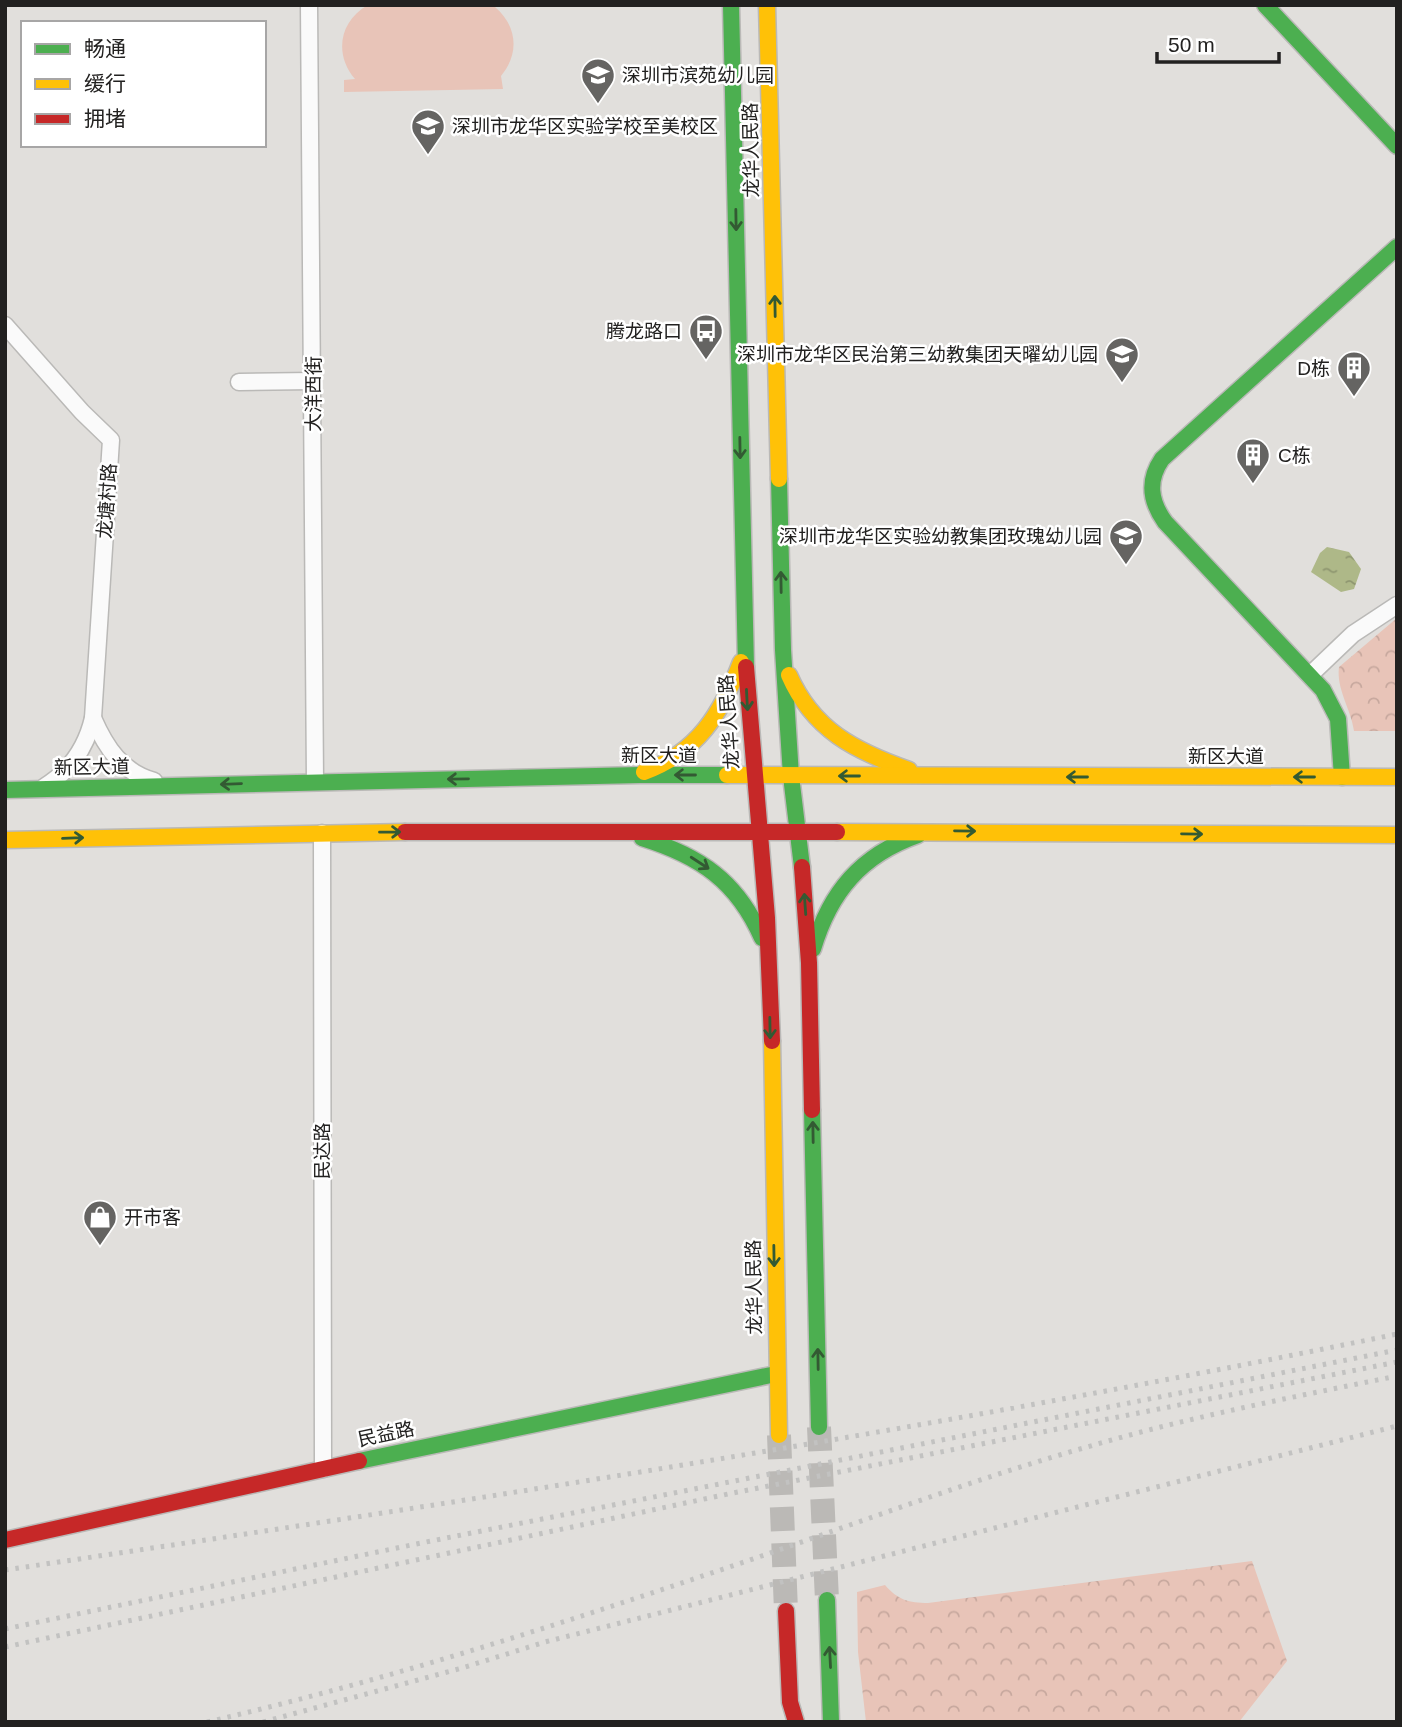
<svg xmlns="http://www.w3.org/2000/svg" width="1402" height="1727" font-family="Helvetica,'Noto Sans SC',sans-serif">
<defs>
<pattern id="forest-crowns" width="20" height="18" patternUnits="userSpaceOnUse" patternTransform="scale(1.75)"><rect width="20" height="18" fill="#e8c4b8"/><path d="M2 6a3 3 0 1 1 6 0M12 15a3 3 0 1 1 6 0" fill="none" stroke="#c7a89e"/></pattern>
<pattern id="water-ripples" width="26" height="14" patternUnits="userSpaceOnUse" patternTransform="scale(1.75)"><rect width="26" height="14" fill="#aeb888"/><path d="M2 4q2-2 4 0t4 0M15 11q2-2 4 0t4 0" fill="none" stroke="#8d956f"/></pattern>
</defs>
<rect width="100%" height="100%" fill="#e1dfdc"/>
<!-- forest -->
<g fill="url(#forest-crowns)">
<path d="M 1397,618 L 1397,731 L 1354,731 C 1351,709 1336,689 1339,667 Z"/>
<path d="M 1252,1561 L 1287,1661 L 1239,1722 L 866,1722 L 858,1652 L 857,1592 L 885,1585 C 898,1600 909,1603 928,1603 Z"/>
</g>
<!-- pitch -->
<path fill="#e8c4b8" d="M 368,5 L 495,7 C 517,26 520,53 501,76 L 503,89 L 344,92 L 344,80 L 355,79 C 334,55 339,21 368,5 Z"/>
<!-- water -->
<path fill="url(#water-ripples)" d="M 1327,547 L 1349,552 L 1361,569 L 1354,589 L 1341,592 L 1311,572 L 1320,553 Z"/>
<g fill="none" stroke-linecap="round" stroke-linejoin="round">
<!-- primary-tunnel -->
<g stroke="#bbb9b6" stroke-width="24" stroke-dasharray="24 12" stroke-linecap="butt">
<path d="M 819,1427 L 827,1600"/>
<path d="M 779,1435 L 786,1611"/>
</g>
<!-- street casing -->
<g stroke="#bab9b7" stroke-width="19">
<g id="street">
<path d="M 309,5 L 315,782"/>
<path d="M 5,325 L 82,412 L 111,440 L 93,718 C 86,748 70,771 44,787"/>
<path d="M 239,382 L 313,381"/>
<path d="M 1310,675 L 1353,634 L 1397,605"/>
<path d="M 93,718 C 106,748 122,772 154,781"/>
<path d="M 322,833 L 323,1469"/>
</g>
</g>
<!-- fast casing -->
<g stroke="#bab9b7" stroke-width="19">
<g id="fast">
<path d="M 731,5 L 746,667"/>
<path d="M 1265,5 L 1397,146"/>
<path d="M 779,479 L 783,650 L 791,776 L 802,867"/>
<path d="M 1342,777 L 1338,719 L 1323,690 L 1165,522 C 1150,501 1147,481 1162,459 L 1397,247"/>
<path d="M 5,790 L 640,775 L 727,775"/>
<path d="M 642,838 C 700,856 737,881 762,938"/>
<path d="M 813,949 C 830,892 861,855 918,835"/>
<path d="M 812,1110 L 819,1427"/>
<path d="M 359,1461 L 776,1374"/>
<path d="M 827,1600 L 831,1722"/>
</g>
</g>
<!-- slow casing -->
<g stroke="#bab9b7" stroke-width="19">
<g id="slow">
<path d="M 767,5 L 779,479"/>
<path d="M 789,675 C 813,730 855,751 909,770"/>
<path d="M 644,772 C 698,752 721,714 741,662"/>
<path d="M 727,775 L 1397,777"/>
<path d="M 837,832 L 1397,835"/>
<path d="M 5,840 L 405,832"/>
<path d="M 772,1041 L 779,1435"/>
</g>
</g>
<!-- jam casing -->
<g stroke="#bab9b7" stroke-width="19">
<g id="jam">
<path d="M 746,667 L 767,918 L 772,1041"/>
<path d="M 405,832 L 837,832"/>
<path d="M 802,867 L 809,963 L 812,1110"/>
<path d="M 5,1540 L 359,1461"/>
<path d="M 786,1611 L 790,1702 L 796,1722"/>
</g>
</g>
<!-- street -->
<use href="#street" stroke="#fafafa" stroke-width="16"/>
<!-- fast -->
<use href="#fast" stroke="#4caf50" stroke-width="16"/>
<!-- slow -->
<use href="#slow" stroke="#ffc107" stroke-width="16"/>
<!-- jam -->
<use href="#jam" stroke="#c62828" stroke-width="16"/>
<!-- rail -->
<g stroke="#c2c2c1" stroke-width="5" stroke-dasharray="3.5 7" stroke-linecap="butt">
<path d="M 5,1570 C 470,1501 936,1429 1397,1334"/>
<path d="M 5,1629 L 421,1543 L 1397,1350"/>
<path d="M 5,1647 L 728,1494 L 1397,1362"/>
<path d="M 207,1722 C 389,1680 567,1622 744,1562 C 858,1523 971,1480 1087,1447 C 1189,1417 1293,1397 1397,1376"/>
<path d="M 263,1722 L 462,1668 L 545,1642 L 1397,1426"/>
</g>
</g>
<!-- one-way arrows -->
<defs><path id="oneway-shaft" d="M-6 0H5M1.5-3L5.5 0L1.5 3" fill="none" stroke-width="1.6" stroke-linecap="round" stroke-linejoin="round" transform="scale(1.75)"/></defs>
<g stroke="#335a33">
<use href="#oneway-shaft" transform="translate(736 220) rotate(89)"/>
<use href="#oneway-shaft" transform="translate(775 306) rotate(-91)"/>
<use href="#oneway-shaft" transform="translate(740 448) rotate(89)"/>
<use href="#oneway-shaft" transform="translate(781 582) rotate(-91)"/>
<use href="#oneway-shaft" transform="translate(747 700) rotate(87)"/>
<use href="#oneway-shaft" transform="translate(685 775) rotate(-180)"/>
<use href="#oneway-shaft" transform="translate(849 776) rotate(180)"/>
<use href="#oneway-shaft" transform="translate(1077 777) rotate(-180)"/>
<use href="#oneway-shaft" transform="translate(1304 777) rotate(-180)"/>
<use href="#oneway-shaft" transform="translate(458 779) rotate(179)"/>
<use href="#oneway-shaft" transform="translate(231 784) rotate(178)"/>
<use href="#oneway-shaft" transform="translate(965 831) rotate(1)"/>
<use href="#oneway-shaft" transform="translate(390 832) rotate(-1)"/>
<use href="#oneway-shaft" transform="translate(1192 834) rotate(1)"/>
<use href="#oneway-shaft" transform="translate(73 838) rotate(-2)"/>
<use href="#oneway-shaft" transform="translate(700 863) rotate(33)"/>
<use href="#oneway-shaft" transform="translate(805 904) rotate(-94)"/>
<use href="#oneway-shaft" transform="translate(770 1028) rotate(89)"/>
<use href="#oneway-shaft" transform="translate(813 1132) rotate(-91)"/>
<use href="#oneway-shaft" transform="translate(774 1256) rotate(89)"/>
<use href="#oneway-shaft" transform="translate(818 1359) rotate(-91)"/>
<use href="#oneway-shaft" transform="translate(830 1657) rotate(-93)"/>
</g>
<!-- icons -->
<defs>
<g id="school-pin" transform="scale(1.75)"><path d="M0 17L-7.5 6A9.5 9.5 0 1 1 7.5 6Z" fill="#656462" stroke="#fff"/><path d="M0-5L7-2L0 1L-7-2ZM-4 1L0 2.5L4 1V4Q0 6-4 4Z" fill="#fff"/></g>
<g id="bus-pin" transform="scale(1.75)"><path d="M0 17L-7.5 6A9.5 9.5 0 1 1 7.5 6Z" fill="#656462" stroke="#fff"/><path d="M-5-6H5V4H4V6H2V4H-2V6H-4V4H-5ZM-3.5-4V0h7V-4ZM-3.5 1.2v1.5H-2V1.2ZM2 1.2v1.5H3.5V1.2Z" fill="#fff"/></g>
<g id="building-pin" transform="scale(1.75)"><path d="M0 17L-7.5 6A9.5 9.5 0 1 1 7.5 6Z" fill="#656462" stroke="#fff"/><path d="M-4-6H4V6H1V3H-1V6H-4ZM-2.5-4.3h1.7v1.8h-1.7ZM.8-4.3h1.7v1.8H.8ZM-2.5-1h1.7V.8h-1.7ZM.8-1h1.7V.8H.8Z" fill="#fff"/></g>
<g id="shop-pin" transform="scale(1.75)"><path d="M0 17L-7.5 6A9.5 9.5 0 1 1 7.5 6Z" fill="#656462" stroke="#fff"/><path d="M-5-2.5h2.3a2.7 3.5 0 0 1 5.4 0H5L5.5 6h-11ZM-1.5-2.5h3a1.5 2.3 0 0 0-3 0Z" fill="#fff"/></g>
</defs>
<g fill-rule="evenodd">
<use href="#school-pin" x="598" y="75"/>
<use href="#school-pin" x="428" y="126"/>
<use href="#bus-pin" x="706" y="331"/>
<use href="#school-pin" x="1122" y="354"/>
<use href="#building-pin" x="1354" y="368"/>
<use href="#building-pin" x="1253" y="455"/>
<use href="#school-pin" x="1126" y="536"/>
<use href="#shop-pin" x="100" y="1217"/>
</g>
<g text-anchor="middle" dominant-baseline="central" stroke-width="5" stroke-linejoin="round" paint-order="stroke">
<!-- poi labels -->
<g font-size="19" fill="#222120" stroke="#fff" text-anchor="start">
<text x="622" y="75">深圳市滨苑幼儿园</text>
<text x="452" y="126">深圳市龙华区实验学校至美校区</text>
<text x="682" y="331" text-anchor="end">腾龙路口</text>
<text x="1098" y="354" text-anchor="end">深圳市龙华区民治第三幼教集团天曜幼儿园</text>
<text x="1330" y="368" text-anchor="end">D栋</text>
<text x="1278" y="455">C栋</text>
<text x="1102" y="536" text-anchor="end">深圳市龙华区实验幼教集团玫瑰幼儿园</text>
<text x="124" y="1217">开市客</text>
</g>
<!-- street labels -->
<g font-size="19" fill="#222120" stroke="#fff">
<text transform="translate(751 150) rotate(-91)">龙华人民路</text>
<text transform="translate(313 394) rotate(-90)">大洋西街</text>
<text transform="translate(107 501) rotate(-86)">龙塘村路</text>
<text transform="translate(729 722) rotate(-94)">龙华人民路</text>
<text x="659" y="755">新区大道</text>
<text x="1226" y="756">新区大道</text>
<text transform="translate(92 767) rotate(-1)">新区大道</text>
<text transform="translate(322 1151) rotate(-90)">民达路</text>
<text transform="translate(754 1287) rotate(-91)">龙华人民路</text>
<text transform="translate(386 1434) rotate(-12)">民益路</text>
</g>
</g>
<!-- border -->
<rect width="1402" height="1727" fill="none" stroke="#222120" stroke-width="14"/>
<!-- legend -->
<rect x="21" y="21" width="245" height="126" fill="#ffffff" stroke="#a7a6a6" stroke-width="2"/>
<rect x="35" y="44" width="35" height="10" fill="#4caf50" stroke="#a7a6a6" stroke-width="2"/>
<text x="84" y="56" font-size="21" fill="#222120">畅通</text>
<rect x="35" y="79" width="35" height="10" fill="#ffc107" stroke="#a7a6a6" stroke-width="2"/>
<text x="84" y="91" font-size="21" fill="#222120">缓行</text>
<rect x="35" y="114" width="35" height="10" fill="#c62828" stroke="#a7a6a6" stroke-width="2"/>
<text x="84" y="126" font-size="21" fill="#222120">拥堵</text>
<!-- scale -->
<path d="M1157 52v10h122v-10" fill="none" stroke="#222120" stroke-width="3.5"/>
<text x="1168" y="52" font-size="21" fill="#222120" stroke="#ffffff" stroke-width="5" paint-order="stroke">50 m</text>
</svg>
